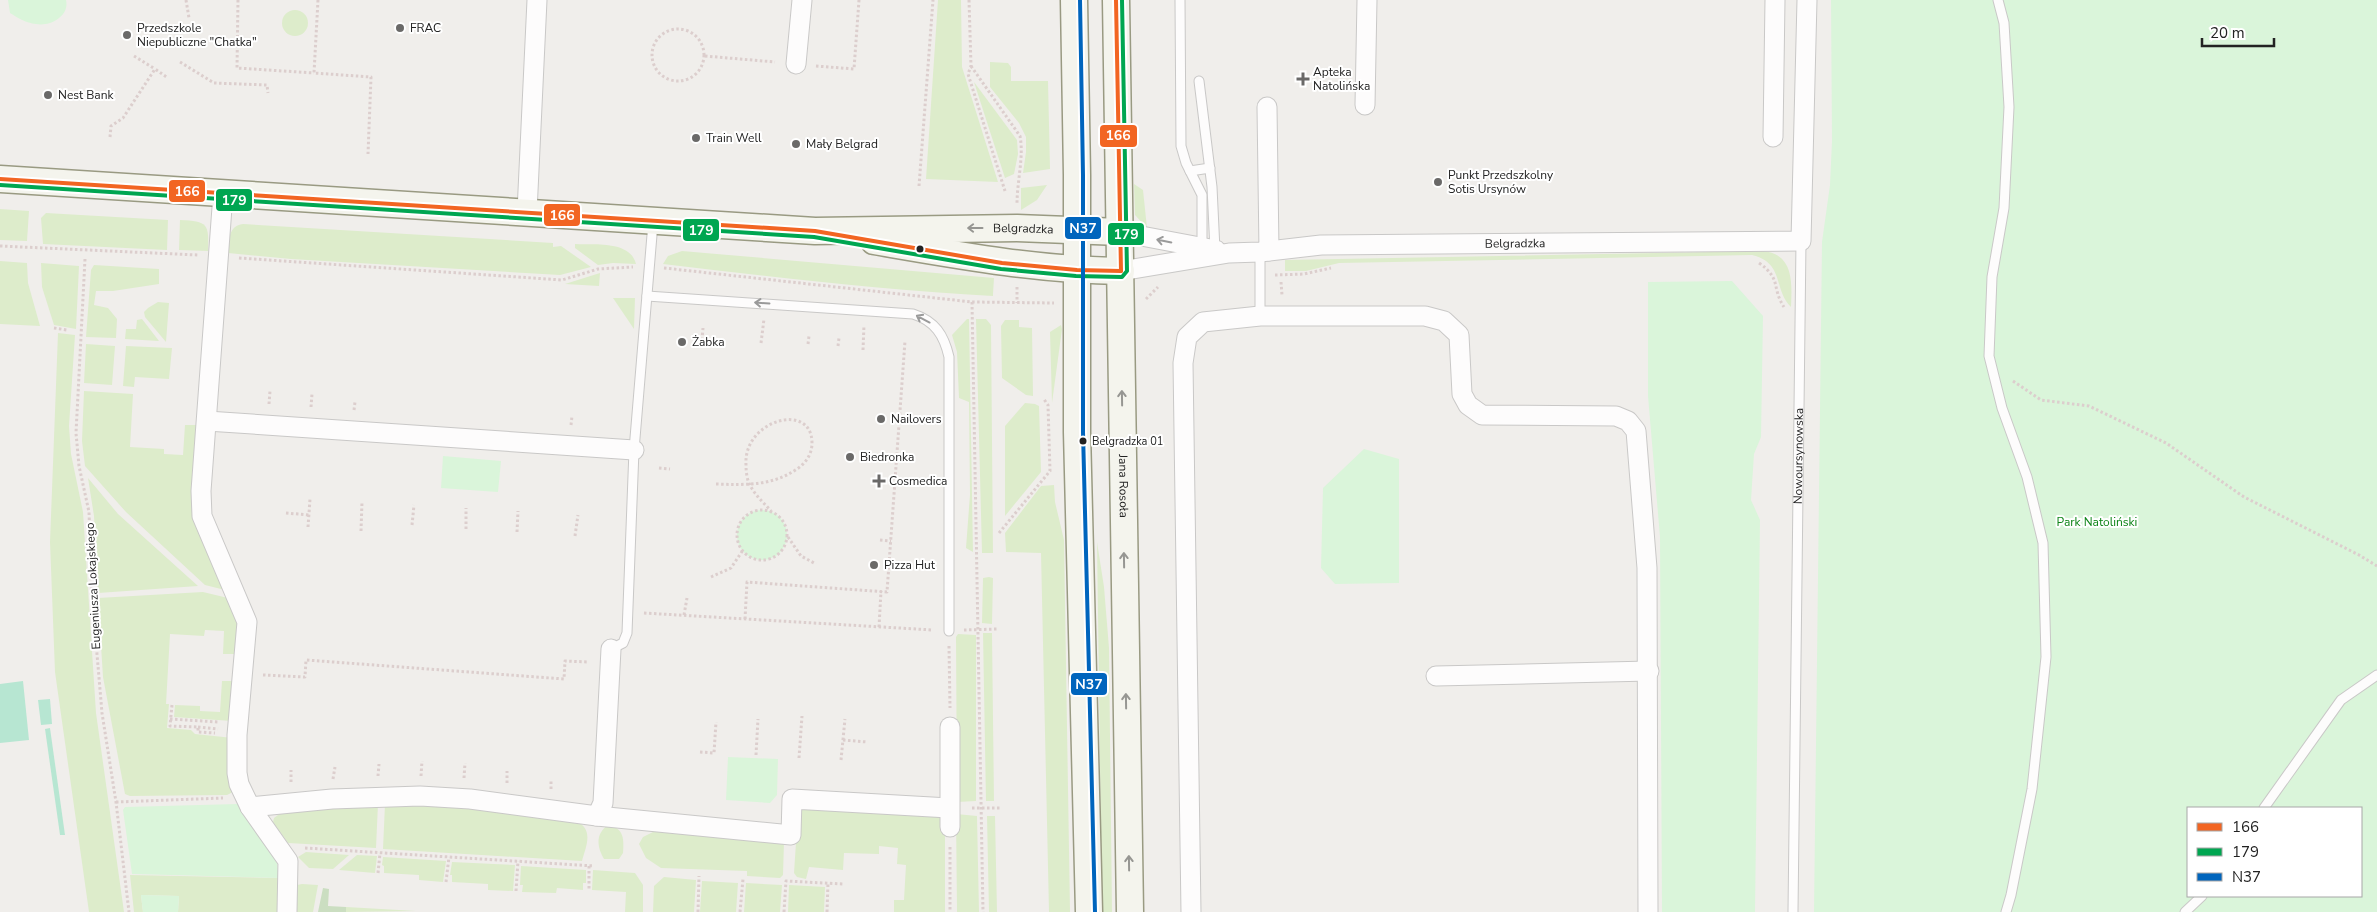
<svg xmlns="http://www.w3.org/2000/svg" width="2377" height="912" font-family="'Nunito Sans',sans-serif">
<rect width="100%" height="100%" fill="#f0eeeb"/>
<!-- grass -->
<g fill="#ddeccb">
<path d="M 938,0 L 961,0 L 962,67 L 998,182 L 926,179 Z"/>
<circle cx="295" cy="23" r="13"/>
<path d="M 990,62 L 1008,63 L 1011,67 L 1011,81 L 1048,81 L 1050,169 L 1023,173 L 1026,152 L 1026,137 L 1019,123 L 990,87 Z"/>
<path d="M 974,82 L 1017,140 L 1018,154 L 1014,174 L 1005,178 Z"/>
<path d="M 1134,184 L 1143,190 L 1147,228 L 1135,215 Z"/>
<path d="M 1047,185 L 1037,200 L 1021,210 L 1021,188 Z"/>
<path d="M 0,209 L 29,211 L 27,241 L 0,240 Z"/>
<path d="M 46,213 L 168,220 L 167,250 L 43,244 L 41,218 Z"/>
<path d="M 180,220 C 208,221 209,224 208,251 L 179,250 Z"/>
<path d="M 243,224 L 553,243 L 553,247 L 561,246 L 591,267 L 560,275 L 291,259 L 228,253 C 229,240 228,226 243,224 Z"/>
<path d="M 575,244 C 594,245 630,240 636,264 L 613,263 L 598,265 L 575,248 Z"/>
<path d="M 682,251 L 994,278 L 993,294 L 993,296 C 883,290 773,277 663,264 L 668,256 Z"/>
<path d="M 1763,251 C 1794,254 1792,283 1791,307 C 1773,290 1785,263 1752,255 L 1339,263 L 1306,271 L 1285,271 L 1285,260 Z"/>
<path d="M 0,261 L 27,263 L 28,283 L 40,326 L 0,324 Z"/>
<path d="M 41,263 L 79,266 L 76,329 L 54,325 L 42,287 Z"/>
<path d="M 94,265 L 159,269 L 159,284 L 113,291 L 96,291 L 94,305 L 108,308 L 117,319 L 116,338 L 86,337 L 91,270 Z"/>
<path d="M 600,273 L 599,286 L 565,284 Z"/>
<path d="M 613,298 L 635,298 L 634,329 Z"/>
<path d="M 158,302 L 169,303 L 166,342 L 145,317 L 144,312 L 148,308 Z"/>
<path d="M 142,319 L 159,341 L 125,339 L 126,329 L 136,329 L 137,320 Z"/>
<path d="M 967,319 L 969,319 L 973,552 L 966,548 L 970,495 L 969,402 L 959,398 L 957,352 L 952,335 Z"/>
<path d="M 976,319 L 986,319 L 991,325 L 993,553 L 982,553 Z"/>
<path d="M 1005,320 L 1019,320 L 1019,327 L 1032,328 L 1033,396 L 1026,395 L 1002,378 L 1001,326 Z"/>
<path d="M 1061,325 L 1062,329 L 1052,403 L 1050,332 Z"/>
<path d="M 58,333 L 75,335 L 69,426 L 71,454 L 83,512 L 96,713 L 124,912 L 89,912 L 55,672 L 50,542 Z"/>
<path d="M 86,344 L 115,346 L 112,385 L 84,383 Z"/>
<path d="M 126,346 L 172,348 L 169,379 L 135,377 L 134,387 L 123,386 Z"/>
<path d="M 84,391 L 133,394 L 130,447 L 164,449 L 164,454 L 183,455 L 185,425 L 197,425 L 192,499 L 225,590 L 205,585 L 126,512 L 85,466 L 82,441 Z"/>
<path d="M 1025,403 L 1035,404 L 1039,406 L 1041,472 L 1005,516 L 1005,426 Z"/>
<path d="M 88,478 L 118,514 L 198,586 L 98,593 L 94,516 Z"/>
<path d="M 1054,485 L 1055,502 L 1064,540 L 1070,912 L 1049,912 L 1041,553 L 1006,552 L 1005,533 L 1041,486 Z"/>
<path d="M 1097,542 L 1104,587 L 1109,648 L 1112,912 L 1102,912 Z"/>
<path d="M 989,577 L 993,578 L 992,624 L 982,623 L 983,578 Z"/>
<path d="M 203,592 L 228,598 L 239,627 L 237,654 L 223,654 L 224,631 L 205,630 L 204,636 L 170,634 L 166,704 L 169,704 L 167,728 L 191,730 L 195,734 L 233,738 L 235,791 L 227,795 L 130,796 L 125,794 L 103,677 L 98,598 Z"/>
<path d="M 983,633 L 992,633 L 994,801 L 986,801 Z"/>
<path d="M 958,634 L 976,635 L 976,801 L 957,802 L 956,637 Z"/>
<path d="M 222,681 L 235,681 L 232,721 L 174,717 L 175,705 L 200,706 L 200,711 L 220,712 Z"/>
<path d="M 378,804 L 376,848 L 288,843 L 273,822 L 274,818 L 282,812 Z"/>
<path d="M 385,804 L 458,807 L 581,824 C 593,833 585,849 582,861 L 383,849 Z"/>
<path d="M 801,808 L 945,813 L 945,912 L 894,912 L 894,900 L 904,900 L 906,865 L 897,864 L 898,848 L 879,846 L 879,854 L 844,853 L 843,870 L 809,867 L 806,879 L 797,877 L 794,873 L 798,812 Z"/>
<path d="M 956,814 L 977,816 L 979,912 L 957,912 Z"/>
<path d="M 987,816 L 995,816 L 997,912 L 989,912 Z"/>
<path d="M 608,825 C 624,828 624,839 623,853 L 619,859 L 604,859 C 597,847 595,834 608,825 Z"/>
<path d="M 655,831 L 784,842 L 783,875 L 780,878 L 747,876 L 747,871 L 661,868 L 646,858 L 639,844 L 643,837 Z"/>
<path d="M 306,852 L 349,855 L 333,869 L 309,868 L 298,857 Z"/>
<path d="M 357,855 L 377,856 L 375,873 L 339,870 Z"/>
<path d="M 383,857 L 446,861 L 443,882 L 419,880 L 419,875 L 384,873 L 384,866 L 382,865 Z"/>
<path d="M 452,862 L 515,865 L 513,891 L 488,890 L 488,884 L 452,882 L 452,875 L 450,875 Z"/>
<path d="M 521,866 L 586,870 L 586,883 L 583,883 L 583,890 L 557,888 L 556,893 L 522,892 L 523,885 L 520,885 Z"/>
<path d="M 593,870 L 635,873 L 643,885 L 643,912 L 625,912 L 626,892 L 592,890 Z"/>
<path d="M 130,875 L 279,878 L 280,912 L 178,912 L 179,896 L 141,895 L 143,912 L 134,912 Z"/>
<path d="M 664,877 L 696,880 L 694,912 L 653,912 L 654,886 Z"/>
<path d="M 702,881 L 738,883 L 736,912 L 700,912 Z"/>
<path d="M 746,883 L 782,885 L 780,912 L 744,912 Z"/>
<path d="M 302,884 L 318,885 L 313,912 L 294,912 L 297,885 Z"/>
<path d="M 789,885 L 825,887 L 824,912 L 788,912 Z"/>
<path d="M 346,907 L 416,911 L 346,912 Z"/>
</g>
<!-- forest -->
<path fill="#cbdec1" d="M 323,888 L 329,889 L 328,906 L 346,907 L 346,912 L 318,912 Z"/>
<!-- park -->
<g fill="#daf5da" fill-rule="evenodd">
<path d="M 8,0 L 66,0 C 70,16 50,27 36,24 C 26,23 18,18 10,13 Z"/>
<path d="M 1831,0 L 2377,0 L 2377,912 L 1814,912 L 1822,242 L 1830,185 L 1832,141 ZM 2188,808 L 2361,808 L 2361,896 L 2188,896 Z"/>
<path d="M 1732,281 L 1763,316 L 1761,437 L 1754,454 L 1751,500 L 1760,520 L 1755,912 L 1662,912 L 1660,537 L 1648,396 L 1648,282 Z"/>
<path d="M 1364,449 L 1399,459 L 1399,583 L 1335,584 L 1321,568 L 1323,488 Z"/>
<path d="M 443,456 L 501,461 L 498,492 L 441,488 Z"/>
<circle cx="762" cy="535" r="25"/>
<path d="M 728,757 L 778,759 L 777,795 L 770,803 L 726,800 Z"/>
<path d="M 238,804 L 245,810 L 277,863 L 279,878 L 132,874 L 123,810 L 125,807 Z"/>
<path d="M 141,895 L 179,896 L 178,912 L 143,912 Z"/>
</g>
<!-- pitch -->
<g fill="#b7e6d2">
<path d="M 23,681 L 29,740 L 0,743 L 0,684 Z"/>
<path d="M 50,699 L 52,724 L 41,725 L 38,700 Z"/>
<path d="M 50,728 L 65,835 L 60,835 L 45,729 Z"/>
</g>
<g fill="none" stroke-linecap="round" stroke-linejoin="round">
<!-- lane casing -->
<g stroke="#c9c8c7" stroke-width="11">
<g id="lane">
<path d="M 1180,0 L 1181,146 L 1186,163 L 1202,195 L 1202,248"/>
<path d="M 1998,0 L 2004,23 L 2009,107 L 2004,208 L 1992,277 L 1989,356 L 2002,408 L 2027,477 L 2043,543 L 2046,657 L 2032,789 L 2011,895 L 2006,912"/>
<path d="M 1199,81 L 1212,187 L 1215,250"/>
<path d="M 1190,171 L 1210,168"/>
<path d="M 647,296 L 913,314 C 935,321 944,335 949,357 L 949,631"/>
<path d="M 1260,316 L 1260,252"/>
<path d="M 611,649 L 623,643 L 627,633 L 634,450 L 653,223"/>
<path d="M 2264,808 L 2341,700 L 2377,675"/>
<path id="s1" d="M 1793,912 L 1801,241"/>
<path d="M 2185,912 L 2202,896"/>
</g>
</g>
<!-- street casing -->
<g stroke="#c9c8c7" stroke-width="21">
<g id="street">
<path d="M 796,64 L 802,0"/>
<path d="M 1365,105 L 1367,0"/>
<path d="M 1267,107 L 1269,251"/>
<path d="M 1773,137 L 1775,0"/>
<path d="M 223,194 L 201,491 L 202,516 L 247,622 L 237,735 L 237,773 L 239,784 L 250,807 L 288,861 L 287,912"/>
<path d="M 527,212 L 537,0"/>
<path d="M 1120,232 L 1216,250"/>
<path id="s2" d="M 1121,271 L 1229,253 L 1260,252 L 1321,245 L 1801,241 L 1807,0"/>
<path d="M 207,421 L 634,450"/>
<path d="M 1436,676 L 1649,671"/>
<path d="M 250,807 L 332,799 L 420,796 L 470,799 L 597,816 L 791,835 L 792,799 L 949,808"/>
<path d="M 597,816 L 603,803 L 611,649"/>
<path d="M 950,827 L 950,727"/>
<path d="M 1191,912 L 1183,363 L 1187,337 L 1203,322 L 1260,316 L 1425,316 L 1444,321 L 1459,335 L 1462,394 L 1468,405 L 1482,415 L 1616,416 L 1628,421 L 1636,431 L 1647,568 L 1648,912"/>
</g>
</g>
<!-- secondary casing -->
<g stroke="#999a82" stroke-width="29">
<g id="secondary">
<path d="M 1074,0 L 1077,175 L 1077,432 L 1089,912"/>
<path id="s3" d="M 1116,0 L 1130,912"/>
<path id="s4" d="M 0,179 L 815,231 L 1017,228 L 1120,232"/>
<path d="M 874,241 C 956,255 1037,270 1121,271"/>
</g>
</g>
<!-- path -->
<g stroke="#dccecd" stroke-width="3" stroke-dasharray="2.5 2.5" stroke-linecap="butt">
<path d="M 186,0 L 189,18"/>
<path d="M 238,0 L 237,68 L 314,73"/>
<path d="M 318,0 L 314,73 L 371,77 L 368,154"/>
<path d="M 969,0 L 971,66 L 968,74 L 1005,191"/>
<circle cx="678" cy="55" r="26"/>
<path d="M 134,56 L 155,69"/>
<path d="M 705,56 L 775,62"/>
<path d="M 180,62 L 214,83 L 267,85 L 268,93"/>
<path d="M 816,66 L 854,69 L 859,0"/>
<path d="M 971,66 L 1020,136 C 1024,157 1017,181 1017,204"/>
<path d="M 110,137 L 111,126 L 123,118 L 155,69 L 168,78"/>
<path d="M 919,186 L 933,0"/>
<path d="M 0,246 L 198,255"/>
<path d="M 239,258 L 562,280 L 598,269 L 633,267"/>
<path d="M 85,259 L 76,433 L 79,466 L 89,512 L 92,595 L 102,713 L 116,802 L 129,912"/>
<path d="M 1759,263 C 1782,279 1771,287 1784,307"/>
<path d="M 664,268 L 972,302 L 1054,303"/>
<path d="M 1275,275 L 1304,274 L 1331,268"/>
<path d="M 1281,282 L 1282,295"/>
<path d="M 1017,287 L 1017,303"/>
<path d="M 1146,299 L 1158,287"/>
<path d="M 972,302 L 983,912"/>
<path d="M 54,328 L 67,330"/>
<path d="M 702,340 L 703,328"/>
<path d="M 761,343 L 764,319"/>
<path d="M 808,344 L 809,336"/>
<path d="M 838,346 L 839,338"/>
<path d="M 863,350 L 864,325"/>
<path d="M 2013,381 L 2041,400 L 2089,406 L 2166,443 L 2244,497 L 2359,555 L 2377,566"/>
<path d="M 269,404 L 270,391"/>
<path d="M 311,407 L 312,394"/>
<path d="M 354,410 L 355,402"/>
<path d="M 571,425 L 572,416"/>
<path d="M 659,468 L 670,469"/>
<path d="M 716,484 C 746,485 772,486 797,469 C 806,463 812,454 812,443 C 812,401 743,420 746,465 C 746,472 747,481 751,487 C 756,496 764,503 771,511"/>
<circle cx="762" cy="535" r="25"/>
<path d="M 286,513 L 309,515"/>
<path d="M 412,525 L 414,505"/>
<path d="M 308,527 L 310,499"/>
<path d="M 466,529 L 466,508"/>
<path d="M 361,531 L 362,502"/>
<path d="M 517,532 L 518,511"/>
<path d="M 999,533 L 1050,471 L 1048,405 L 1043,398"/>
<path d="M 575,536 L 578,515"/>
<path d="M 788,537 L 801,556 L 816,564"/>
<path d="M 880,540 L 891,541"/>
<path d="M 711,577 L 731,568 L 743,550"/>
<path d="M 644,613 L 933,630"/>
<path d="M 684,615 L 687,598"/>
<path d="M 745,619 L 747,582 L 887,592 L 905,341"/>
<path d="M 879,627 L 881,591"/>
<path d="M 964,630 L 998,629"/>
<path d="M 949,646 L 950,708"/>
<path d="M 263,675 L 305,677 L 306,660 L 564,679 L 565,661 L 589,662"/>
<path d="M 172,705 L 170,726 L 198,727 L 198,732 L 215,733"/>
<path d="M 170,719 L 218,722"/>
<path d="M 198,727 L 218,729"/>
<path d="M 843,740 L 867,742"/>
<path d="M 700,752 L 714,753 L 716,722"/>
<path d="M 756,755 L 758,719"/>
<path d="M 799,758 L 802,716"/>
<path d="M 841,760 L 845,719"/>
<path d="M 378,776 L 379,764"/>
<path d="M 421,776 L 422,761"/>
<path d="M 464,778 L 465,763"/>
<path d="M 333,779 L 335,767"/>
<path d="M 291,782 L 291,770"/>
<path d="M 507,783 L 507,771"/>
<path d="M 551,789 L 551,780"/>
<path d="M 116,802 L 223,798"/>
<path d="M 972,808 L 1001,808"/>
<path d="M 950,847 L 950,912"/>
<path d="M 305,848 L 594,866"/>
<path d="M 589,866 L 589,890"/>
<path d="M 378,873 L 380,853"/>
<path d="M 446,882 L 449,857"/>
<path d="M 516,891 L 518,861"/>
<path d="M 698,912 L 699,876"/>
<path d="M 740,912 L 743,879"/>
<path d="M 784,912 L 786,881 L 843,884"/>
<path d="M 827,912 L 828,883"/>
</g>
<!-- lane -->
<use href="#lane" stroke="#fdfcfc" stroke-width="9"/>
<!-- street -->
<use href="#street" stroke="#fdfcfc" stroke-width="19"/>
<!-- secondary -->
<use href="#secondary" stroke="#f4f4ed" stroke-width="26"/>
<!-- bus-1 casing -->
<g stroke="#fff" stroke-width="8">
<g id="bus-1">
<path d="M 1116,0 L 1121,271"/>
<path d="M 0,179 L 815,231 L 1002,263 L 1077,270 L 1121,271"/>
</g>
</g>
<!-- bus-2 casing -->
<g stroke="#fff" stroke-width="8">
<path id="bus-2" d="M 0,185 L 814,237 L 1001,269 L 1076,276 L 1122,277 L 1127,271 L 1122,0"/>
</g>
<!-- bus-3 casing -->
<g stroke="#fff" stroke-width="8">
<path id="bus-3" d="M 1080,0 L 1083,175 L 1083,432 L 1095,912"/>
</g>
<!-- bus-1 -->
<use href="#bus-1" stroke="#f26522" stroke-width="4"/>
<!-- bus-2 -->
<use href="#bus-2" stroke="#00a651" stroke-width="4"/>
<!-- bus-3 -->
<use href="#bus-3" stroke="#0065bd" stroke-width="4"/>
</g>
<!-- one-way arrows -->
<defs><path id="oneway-shaft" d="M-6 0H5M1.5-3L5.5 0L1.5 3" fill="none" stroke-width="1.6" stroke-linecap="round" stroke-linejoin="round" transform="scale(1.25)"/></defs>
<g stroke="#969692">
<use href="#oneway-shaft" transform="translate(975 228) rotate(180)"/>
<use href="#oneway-shaft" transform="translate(1122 398) rotate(-91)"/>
<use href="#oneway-shaft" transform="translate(1124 560) rotate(-91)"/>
<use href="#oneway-shaft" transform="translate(1126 701) rotate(-91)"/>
<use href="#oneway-shaft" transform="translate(1129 863) rotate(-91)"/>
</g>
<g stroke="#9a9a9a">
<use href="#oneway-shaft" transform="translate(1164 241) rotate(-169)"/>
<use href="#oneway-shaft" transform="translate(762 303) rotate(-176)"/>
<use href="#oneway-shaft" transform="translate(923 319) rotate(-152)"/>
</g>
<!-- markers -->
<g fill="#6a6968" stroke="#fff" stroke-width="2">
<circle cx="400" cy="28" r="5"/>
<circle cx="127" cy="35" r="5"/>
<path d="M1300.5 71.5h5v5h5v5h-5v5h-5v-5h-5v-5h5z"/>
<circle cx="48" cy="95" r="5"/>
<circle cx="696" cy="138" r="5"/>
<circle cx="796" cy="144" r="5"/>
<circle cx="1438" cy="182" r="5"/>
<circle cx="682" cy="342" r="5"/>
<circle cx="881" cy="419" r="5"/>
<circle cx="850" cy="457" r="5"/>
<path d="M876.5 473.5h5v5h5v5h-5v5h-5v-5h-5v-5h5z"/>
<circle cx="874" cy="565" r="5"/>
</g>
<g fill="#222" stroke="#fff" stroke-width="2">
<circle cx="920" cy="249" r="4.5"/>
<circle cx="1083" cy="441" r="4.5"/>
</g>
<g text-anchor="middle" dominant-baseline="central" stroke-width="4" stroke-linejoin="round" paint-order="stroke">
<!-- bus labels -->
<g font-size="11" fill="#222" stroke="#fff" text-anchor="start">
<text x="1092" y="441">Belgradzka 01</text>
</g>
<!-- poi labels -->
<g font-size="12" fill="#222" stroke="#fff" text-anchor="start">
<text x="137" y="28">Przedszkole<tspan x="137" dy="14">Niepubliczne "Chatka"</tspan></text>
<text x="410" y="28">FRAC</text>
<text x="1313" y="72">Apteka<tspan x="1313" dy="14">Natolińska</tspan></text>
<text x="58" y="95">Nest Bank</text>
<text x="706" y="138">Train Well</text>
<text x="806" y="144">Mały Belgrad</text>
<text x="1448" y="175">Punkt Przedszkolny<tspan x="1448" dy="14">Sotis Ursynów</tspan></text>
<text x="692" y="342">Żabka</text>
<text x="891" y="419">Nailovers</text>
<text x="860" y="457">Biedronka</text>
<text x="889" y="481">Cosmedica</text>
<text x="884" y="565">Pizza Hut</text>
</g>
<!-- street labels -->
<g font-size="12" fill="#222" stroke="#fff">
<text stroke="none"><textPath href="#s4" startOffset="1025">Belgradzka</textPath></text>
<text stroke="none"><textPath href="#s2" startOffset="396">Belgradzka</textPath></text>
<text stroke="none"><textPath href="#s1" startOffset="456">Nowoursynowska</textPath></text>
<text stroke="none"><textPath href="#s3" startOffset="486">Jana Rosoła</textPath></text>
<text transform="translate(93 586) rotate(-93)">Eugeniusza Lokajskiego</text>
</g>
<!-- park labels -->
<g font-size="12" fill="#0c8416" stroke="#fff">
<text x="2097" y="522">Park Natoliński</text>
</g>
</g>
<g stroke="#fff" stroke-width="2">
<rect x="1099" y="124" width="39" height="24" rx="5" fill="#f26522"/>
<rect x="168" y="179" width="38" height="24" rx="5" fill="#f26522"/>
<rect x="215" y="188" width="38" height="24" rx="5" fill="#00a651"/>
<rect x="543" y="203" width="38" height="24" rx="5" fill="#f26522"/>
<rect x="1064" y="216" width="38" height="24" rx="5" fill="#0065bd"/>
<rect x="682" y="218" width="38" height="24" rx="5" fill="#00a651"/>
<rect x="1107" y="222" width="38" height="24" rx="5" fill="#00a651"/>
<rect x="1070" y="672" width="38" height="24" rx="5" fill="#0065bd"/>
</g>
<g font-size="14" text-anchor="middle" font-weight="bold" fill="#fff">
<text x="1118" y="140">166</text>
<text x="187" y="196">166</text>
<text x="234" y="205">179</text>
<text x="562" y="220">166</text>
<text x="1083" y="233">N37</text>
<text x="701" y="235">179</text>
<text x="1126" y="239">179</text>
<text x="1089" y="689">N37</text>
</g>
<!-- legend -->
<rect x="2187" y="807" width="175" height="90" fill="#ffffff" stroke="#a7a7a7"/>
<rect x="2197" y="823" width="25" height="8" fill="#f26522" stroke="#a7a7a7"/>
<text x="2232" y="832" font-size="15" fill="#222222">166</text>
<rect x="2197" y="848" width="25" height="8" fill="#00a651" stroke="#a7a7a7"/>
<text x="2232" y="857" font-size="15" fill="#222222">179</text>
<rect x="2197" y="873" width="25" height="8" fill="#0065bd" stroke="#a7a7a7"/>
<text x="2232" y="882" font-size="15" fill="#222222">N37</text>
<!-- scale -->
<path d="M2202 38v8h72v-8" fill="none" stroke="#222222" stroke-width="2.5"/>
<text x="2210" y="38" font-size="15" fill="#222222" stroke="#ffffff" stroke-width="4" paint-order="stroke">20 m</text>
</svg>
